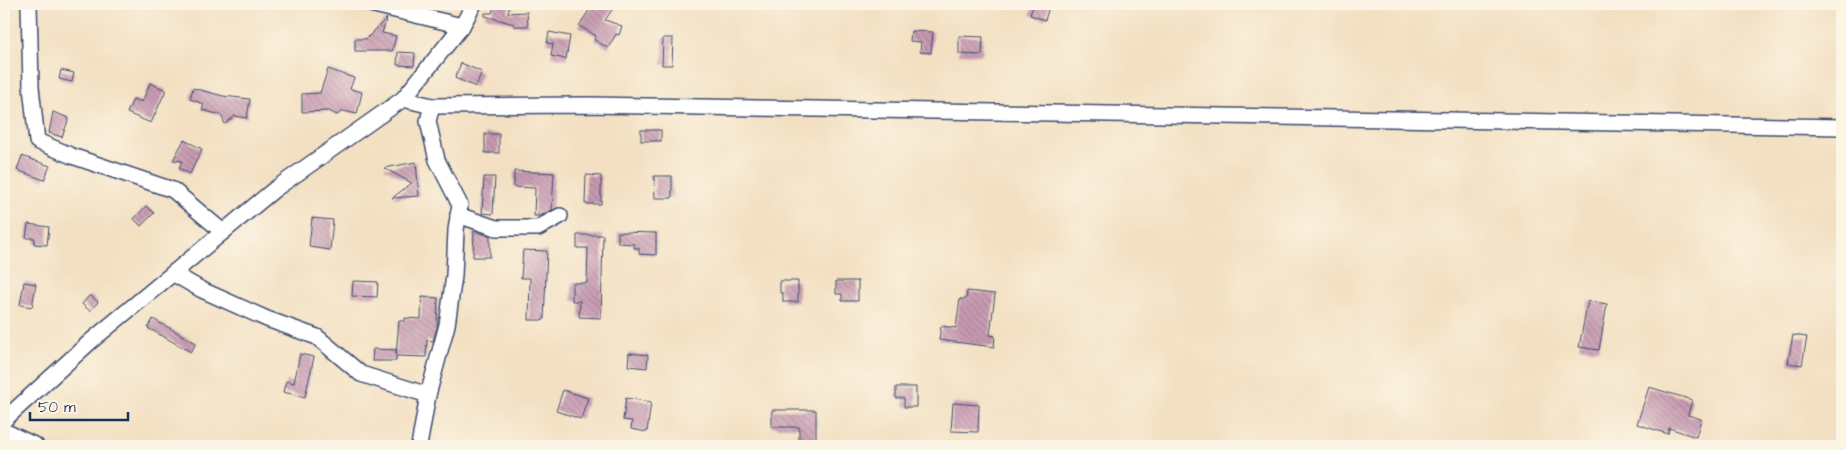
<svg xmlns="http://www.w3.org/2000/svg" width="1846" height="450" font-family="'Architects Daughter',sans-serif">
<defs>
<pattern id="building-back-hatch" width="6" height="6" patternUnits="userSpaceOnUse" patternTransform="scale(1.25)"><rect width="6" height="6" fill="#c89ab2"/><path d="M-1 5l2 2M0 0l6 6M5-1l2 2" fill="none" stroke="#a27e94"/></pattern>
</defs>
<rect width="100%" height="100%" fill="#fcf5e5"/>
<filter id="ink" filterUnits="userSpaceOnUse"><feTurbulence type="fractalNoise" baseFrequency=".02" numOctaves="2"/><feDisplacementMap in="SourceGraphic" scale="10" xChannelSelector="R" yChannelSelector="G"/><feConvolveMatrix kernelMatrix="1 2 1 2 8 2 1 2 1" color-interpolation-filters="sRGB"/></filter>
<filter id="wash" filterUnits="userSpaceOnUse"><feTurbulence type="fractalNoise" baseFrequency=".0096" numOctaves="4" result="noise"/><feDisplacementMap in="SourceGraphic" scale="20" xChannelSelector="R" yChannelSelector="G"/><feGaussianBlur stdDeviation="1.12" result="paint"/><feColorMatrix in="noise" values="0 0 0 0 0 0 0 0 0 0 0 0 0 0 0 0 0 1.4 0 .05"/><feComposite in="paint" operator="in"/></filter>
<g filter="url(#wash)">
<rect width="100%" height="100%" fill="#f3e0c2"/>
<g id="blocks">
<!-- building -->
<g fill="url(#building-back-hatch)">
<path d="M 495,4 L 510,4 L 508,13 L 527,12 L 528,26 L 514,26 L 514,24 L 485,16 L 485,13 L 492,13 Z"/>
<path d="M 593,4 L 616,4 L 605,20 L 622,26 L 619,35 L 616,34 L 608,48 L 594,40 L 596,36 L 579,26 Z"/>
<path d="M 1034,4 L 1050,4 L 1045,20 L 1030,15 Z"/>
<path d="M 387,18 L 382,33 L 396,36 L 392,51 L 355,51 L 355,39 L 366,39 Z"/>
<path d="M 911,31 L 933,32 L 931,53 L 920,52 L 921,42 L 910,41 Z"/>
<path d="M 549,32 L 570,36 L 566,59 L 551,56 L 553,44 L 547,43 Z"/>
<path d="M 959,36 L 983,37 L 982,55 L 959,54 Z"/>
<path d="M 663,38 L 673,38 L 672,65 L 662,65 Z"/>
<path d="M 398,52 L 415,53 L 414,66 L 397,65 Z"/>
<path d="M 461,63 L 482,72 L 476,87 L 455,78 Z"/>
<path d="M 328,69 L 354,78 L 350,89 L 362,92 L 357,114 L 343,111 L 337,115 L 329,111 L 302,112 L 302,94 L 320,93 Z"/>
<path d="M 61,70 L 74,73 L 72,82 L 59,79 Z"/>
<path d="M 150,83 L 166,90 L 151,123 L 127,113 L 133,99 L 142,102 Z"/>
<path d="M 193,88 L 223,96 L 250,99 L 247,118 L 235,116 L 225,124 L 221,115 L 202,110 L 204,104 L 190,99 Z"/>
<path d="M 53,112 L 69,118 L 62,137 L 49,133 Z"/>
<rect x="641" y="130" width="20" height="11"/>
<rect x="485" y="134" width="14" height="19"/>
<path d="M 184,140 L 202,149 L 190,174 L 179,168 L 182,161 L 173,160 Z"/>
<path d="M 22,156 L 50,166 L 44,180 L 17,170 Z"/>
<path d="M 416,162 L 419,196 L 392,198 L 412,183 L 384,168 Z"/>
<path d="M 514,171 L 554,173 L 552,210 L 540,216 L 534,216 L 535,188 L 514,187 Z"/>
<path d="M 586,175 L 601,176 L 601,204 L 585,204 Z"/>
<path d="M 654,176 L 672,176 L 672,198 L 655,198 Z"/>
<path d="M 484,177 L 495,177 L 493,214 L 482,213 Z"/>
<path d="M 146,206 L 154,213 L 141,226 L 134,219 Z"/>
<path d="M 312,218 L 333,220 L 330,250 L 309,247 Z"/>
<path d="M 28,224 L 49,227 L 47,245 L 34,244 L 35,238 L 26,238 Z"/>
<path d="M 474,231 L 490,236 L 490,257 L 473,257 Z"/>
<path d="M 618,232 L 656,233 L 656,255 L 639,254 L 639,248 L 634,248 L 634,244 L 618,243 Z"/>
<path d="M 577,235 L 603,235 L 601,318 L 579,317 L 580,301 L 572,301 L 572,283 L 587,283 L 588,248 L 577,248 Z"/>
<path d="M 523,250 L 547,251 L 544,320 L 529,320 L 530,278 L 521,278 Z"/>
<path d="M 353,281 L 378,282 L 377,297 L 352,296 Z"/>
<path d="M 780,281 L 798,281 L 798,302 L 783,302 L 783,293 L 780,293 Z"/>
<path d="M 836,281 L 858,281 L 858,301 L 842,301 L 842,294 L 836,294 Z"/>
<path d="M 24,282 L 36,284 L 32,307 L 20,305 Z"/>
<path d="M 967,291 L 995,294 L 990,335 L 995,336 L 994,347 L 939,340 L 941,326 L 956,328 L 960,299 L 966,299 Z"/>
<path d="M 90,295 L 98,302 L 90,311 L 82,304 Z"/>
<path d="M 422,297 L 438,298 L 437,327 L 433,341 L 427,340 L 426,357 L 396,356 L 396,361 L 372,361 L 373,349 L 396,350 L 396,355 L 399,321 L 405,321 L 405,318 L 421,319 Z"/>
<path d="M 1588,301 L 1607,304 L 1599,350 L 1579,347 Z"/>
<path d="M 153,319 L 196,343 L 191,352 L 148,328 Z"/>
<path d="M 1793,335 L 1807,337 L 1802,365 L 1788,363 Z"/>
<path d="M 629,353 L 648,355 L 647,368 L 628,366 Z"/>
<path d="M 300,354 L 314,357 L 305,397 L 283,392 L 286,381 L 294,383 Z"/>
<path d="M 896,387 L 916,387 L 916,407 L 904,407 L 904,398 L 896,398 Z"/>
<path d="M 1649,387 L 1692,400 L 1688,415 L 1701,419 L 1696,437 L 1669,428 L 1668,434 L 1637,424 Z"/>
<path d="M 563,390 L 588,398 L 581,419 L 556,411 Z"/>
<path d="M 626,398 L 651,402 L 647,432 L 631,429 L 632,421 L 623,420 Z"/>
<path d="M 953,403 L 979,405 L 978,432 L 951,431 Z"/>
<path d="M 772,410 L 816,410 L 816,446 L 799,446 L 799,427 L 772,427 Z"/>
</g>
</g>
</g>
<g filter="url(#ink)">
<use href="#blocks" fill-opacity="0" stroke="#3b4a6d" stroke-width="1"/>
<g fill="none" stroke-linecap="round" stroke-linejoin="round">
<!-- minor casing -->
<g stroke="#3b4a6d" stroke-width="18">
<g id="minor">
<path d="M 29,4 L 31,87 L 37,141 L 72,156 L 173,190 L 223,232"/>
<path d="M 370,4 L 462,26"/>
<path d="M 403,99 L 432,106 L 591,105 L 1842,127"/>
<path d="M 458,215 L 496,228 L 538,228 L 560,216"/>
<path d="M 174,274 L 202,290 L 267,319 L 317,337 L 361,374 L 428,395"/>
<path d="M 4,420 L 91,341 L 275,189 L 403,99 L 462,26 L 474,4"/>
<path d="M 4,431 L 36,446"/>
<path d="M 419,446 L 428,395 L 447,325 L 454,276 L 456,230 L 460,205 L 437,160 L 428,121 L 432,106"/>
</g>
</g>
<!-- minor -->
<use href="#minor" stroke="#fff" stroke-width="15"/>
</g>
</g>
<!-- margin -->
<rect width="1846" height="450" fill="none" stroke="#fcf5e5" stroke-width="20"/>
<!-- scale -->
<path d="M30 412v8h98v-8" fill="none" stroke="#1b2f5e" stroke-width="2.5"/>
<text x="38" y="412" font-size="15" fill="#1b2f5e" stroke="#fcf5e5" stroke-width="4" paint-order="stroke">50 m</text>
</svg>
